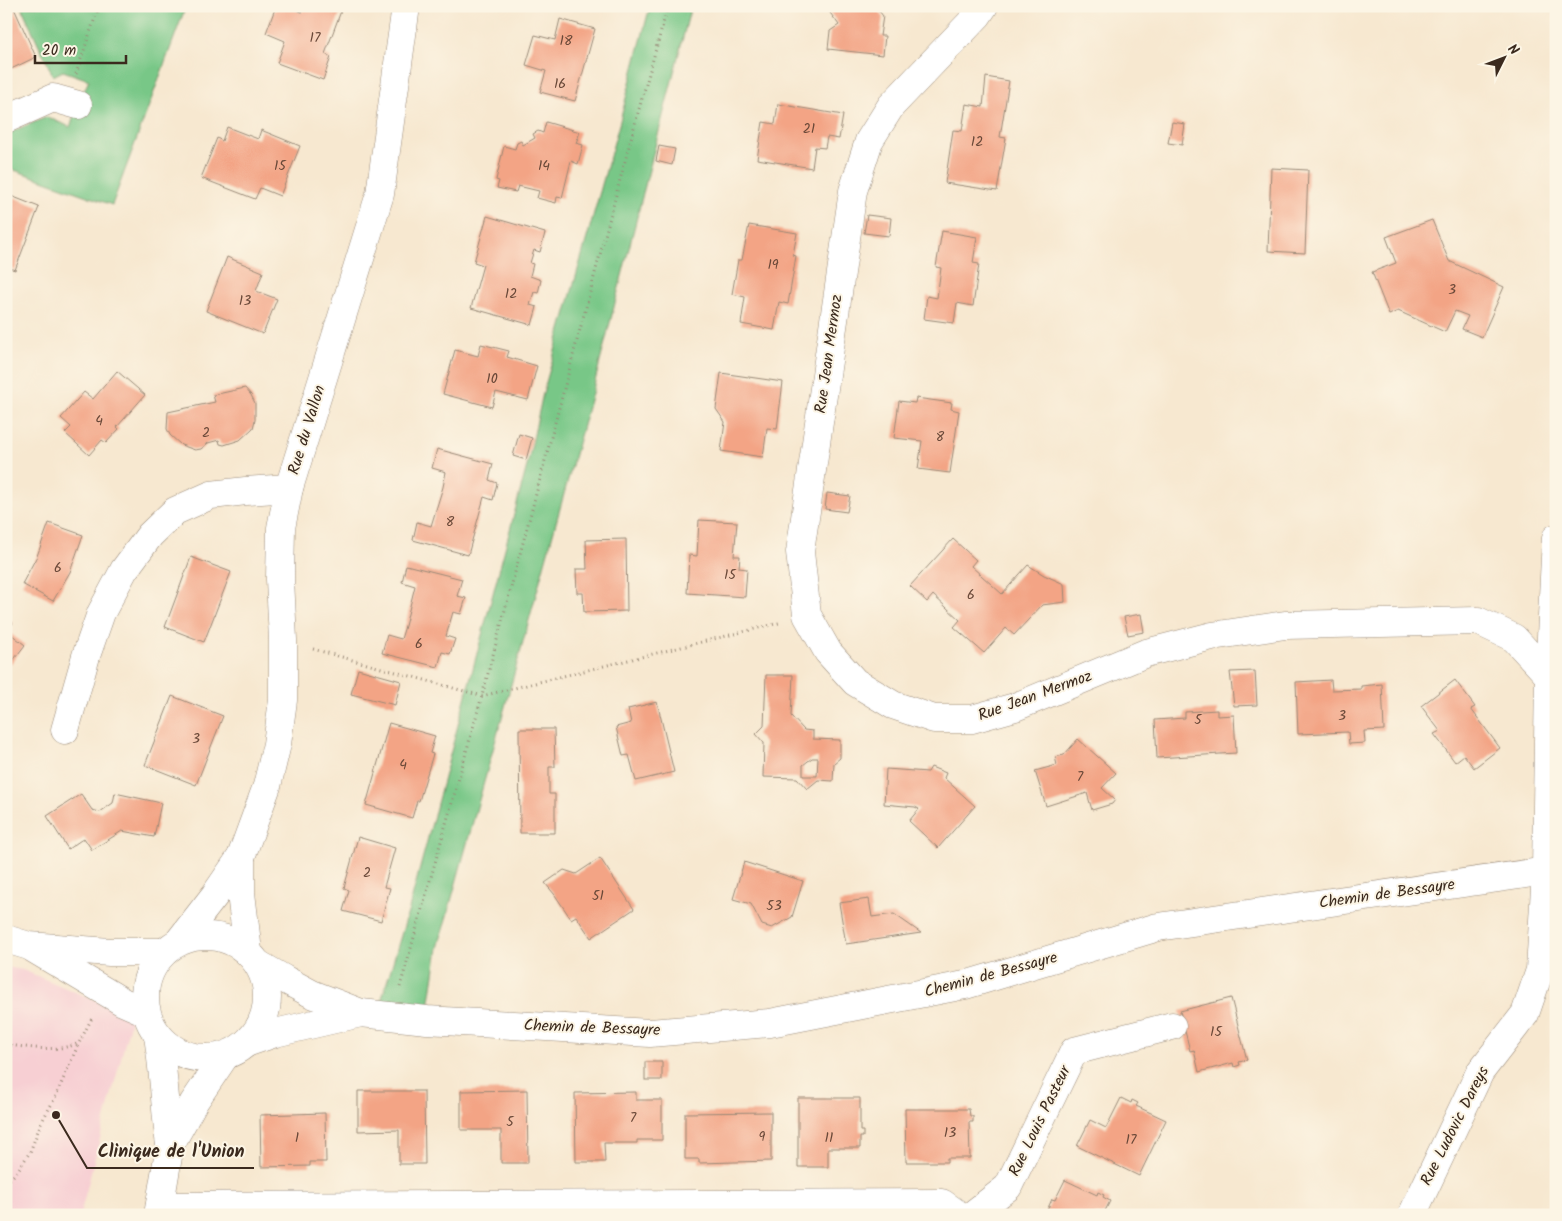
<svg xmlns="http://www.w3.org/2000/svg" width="1562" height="1221" font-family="Kalam,sans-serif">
<rect width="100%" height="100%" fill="#fcf5e5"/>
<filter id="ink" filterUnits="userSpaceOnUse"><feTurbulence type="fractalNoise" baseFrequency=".02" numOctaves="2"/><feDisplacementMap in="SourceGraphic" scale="10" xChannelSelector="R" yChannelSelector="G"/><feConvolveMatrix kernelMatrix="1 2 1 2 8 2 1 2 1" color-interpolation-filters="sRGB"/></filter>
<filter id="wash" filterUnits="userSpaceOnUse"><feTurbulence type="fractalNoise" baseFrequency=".0096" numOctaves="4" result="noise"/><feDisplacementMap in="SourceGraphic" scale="20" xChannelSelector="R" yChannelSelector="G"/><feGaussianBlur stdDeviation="1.12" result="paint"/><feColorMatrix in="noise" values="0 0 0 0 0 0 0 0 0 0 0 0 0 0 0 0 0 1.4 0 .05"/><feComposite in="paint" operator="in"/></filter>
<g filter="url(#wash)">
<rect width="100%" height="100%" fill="#f7e8d0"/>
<!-- built -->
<path fill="#f7cfd3" d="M 6,967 L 23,970 L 132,1016 L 80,1215 L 6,1215 Z"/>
<!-- green -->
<g fill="#78c787" stroke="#5a7852">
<path d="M 21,6 L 186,6 L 112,205 L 6,167 L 6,134 L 47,117 L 70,127 L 78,105 L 89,80 L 63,71 L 53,76 Z"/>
<path d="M 650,6 L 691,6 L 592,393 L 438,948 L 427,1020 L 377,1015 L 409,909 L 528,462 L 543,393 L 620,121 Z"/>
</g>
<g id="blocks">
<!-- building -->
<g fill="#f3a485" fill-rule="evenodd">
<path d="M 6,6 L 13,6 L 36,57 L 9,70 L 6,65 Z"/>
<path d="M 276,6 L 287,6 L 302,12 L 304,6 L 327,6 L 341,11 L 325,54 L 331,57 L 323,80 L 277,63 L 285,41 L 266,33 Z"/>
<path d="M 825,6 L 875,6 L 883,16 L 880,36 L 885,36 L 883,55 L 828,49 L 830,31 L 839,25 Z"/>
<path d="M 560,19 L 595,29 L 575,101 L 540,92 L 546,71 L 526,65 L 535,35 L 555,40 Z"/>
<path d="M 986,77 L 1009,81 L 1000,137 L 1006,138 L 997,191 L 945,183 L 953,130 L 962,131 L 966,104 L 983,107 Z"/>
<path d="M 778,104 L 843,115 L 839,139 L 827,137 L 825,148 L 815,147 L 812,168 L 757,159 L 763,122 L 775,124 Z"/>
<path d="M 546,122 L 580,132 L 576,143 L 583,145 L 578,164 L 571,161 L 562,198 L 557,197 L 556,203 L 537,198 L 539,191 L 518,186 L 516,192 L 497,188 L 499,181 L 496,180 L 504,146 L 515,149 L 517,143 L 521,141 L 523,145 L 535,138 L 533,134 L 538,131 L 543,133 Z"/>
<path d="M 1172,122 L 1185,124 L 1182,145 L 1168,143 Z"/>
<path d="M 227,127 L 258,139 L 261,130 L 300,146 L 280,196 L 260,188 L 255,199 L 201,178 L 217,138 L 222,141 Z"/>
<path d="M 659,146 L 675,149 L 672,165 L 656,161 Z"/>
<path d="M 1271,168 L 1308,170 L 1305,253 L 1268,251 Z"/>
<path d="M 11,196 L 39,207 L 15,270 L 6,267 L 6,210 Z"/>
<path d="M 867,215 L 891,218 L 889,236 L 864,233 Z"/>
<path d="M 487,216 L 545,233 L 540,252 L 534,250 L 530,263 L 533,264 L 530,276 L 541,280 L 538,293 L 534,292 L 530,305 L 537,307 L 532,325 L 471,308 L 483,265 L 474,262 Z"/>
<path d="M 1432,220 L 1449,261 L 1504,287 L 1482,337 L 1462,329 L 1468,316 L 1455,311 L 1445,332 L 1398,311 L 1389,315 L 1372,272 L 1396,263 L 1386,237 Z"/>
<path d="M 749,225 L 797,233 L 793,255 L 796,256 L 788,304 L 779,302 L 774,330 L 741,324 L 745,297 L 732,294 L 738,260 L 742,260 Z"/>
<path d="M 942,231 L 977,237 L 973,263 L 979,264 L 973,306 L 957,303 L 954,323 L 924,319 L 927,296 L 937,298 L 941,268 L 936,267 Z"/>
<path d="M 227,257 L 263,272 L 256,291 L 277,299 L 263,334 L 206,311 Z"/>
<path d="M 481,344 L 509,351 L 507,357 L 537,366 L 528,400 L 496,392 L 492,407 L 443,394 L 455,350 L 478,356 Z"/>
<path d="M 117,371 L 145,395 L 117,427 L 119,429 L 106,443 L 102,440 L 89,455 L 65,433 L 71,427 L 61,418 L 84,392 L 93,399 Z"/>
<path d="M 721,373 L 783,382 L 777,429 L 767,428 L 763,457 L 721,451 L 725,422 L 716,409 Z"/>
<path d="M 245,388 L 251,395 L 255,403 L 255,420 L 253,428 L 240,440 L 224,445 L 220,444 L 219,440 L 208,443 L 201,449 L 195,450 L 181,445 L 170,435 L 167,429 L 168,412 L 215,402 L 213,395 Z"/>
<path d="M 916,398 L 952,403 L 951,409 L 959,411 L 950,473 L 918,469 L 922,441 L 894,438 L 899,401 L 915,403 Z"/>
<path d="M 519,434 L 532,438 L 526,460 L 513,456 Z"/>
<path d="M 437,449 L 493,464 L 489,480 L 497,483 L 493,500 L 484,497 L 468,555 L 413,540 L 417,522 L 431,526 L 443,487 L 446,472 L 432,468 Z"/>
<path d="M 827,493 L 850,496 L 847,512 L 825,509 Z"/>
<path d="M 699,520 L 737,522 L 734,556 L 740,556 L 739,568 L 747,569 L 745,597 L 687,593 L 689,555 L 697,556 Z"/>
<path d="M 49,523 L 83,535 L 70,572 L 53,601 L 22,584 L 37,556 Z"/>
<path d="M 626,539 L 627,611 L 584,612 L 583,593 L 577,593 L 576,569 L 587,569 L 586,540 Z"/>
<path d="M 953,539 L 976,560 L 971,566 L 1002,594 L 1028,565 L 1044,575 L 1064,584 L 1065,602 L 1042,605 L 1014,635 L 1006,628 L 984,653 L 954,627 L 960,620 L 933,595 L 927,602 L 910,586 Z"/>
<path d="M 191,557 L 231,572 L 204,642 L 165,627 Z"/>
<path d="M 406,565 L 462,579 L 457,596 L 466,598 L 461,614 L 453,612 L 446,636 L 455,639 L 450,654 L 442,652 L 438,667 L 382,653 L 387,635 L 401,639 L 405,626 L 415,586 L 402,582 Z"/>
<path d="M 1141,614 L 1144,632 L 1128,635 L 1124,617 Z"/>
<path d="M 6,617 L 13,623 L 7,631 L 25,645 L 8,667 L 6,666 Z"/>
<path d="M 358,669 L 401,681 L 395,705 L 351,694 Z"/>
<path d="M 1255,671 L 1257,705 L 1234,706 L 1230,672 Z"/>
<path d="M 766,675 L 793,675 L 791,716 L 804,730 L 813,731 L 813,739 L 840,740 L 840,758 L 834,763 L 833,781 L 818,780 L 807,789 L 797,778 L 763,777 L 764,743 L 756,734 L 764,726 ZM 812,758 L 818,758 L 817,776 L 803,776 L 803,765 Z"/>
<path d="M 1331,680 L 1332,690 L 1361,689 L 1361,686 L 1382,684 L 1384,730 L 1364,731 L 1365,743 L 1349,744 L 1348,732 L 1298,734 L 1296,682 Z"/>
<path d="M 1455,680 L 1475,707 L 1471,709 L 1500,748 L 1474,768 L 1464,755 L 1455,762 L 1434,734 L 1440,731 L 1421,706 Z"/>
<path d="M 172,696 L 223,716 L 196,785 L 145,765 Z"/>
<path d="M 657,702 L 674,772 L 636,781 L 629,755 L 623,756 L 616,727 L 631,723 L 628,709 Z"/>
<path d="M 1217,710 L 1217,716 L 1234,715 L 1236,753 L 1157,758 L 1155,720 L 1185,718 L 1185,712 Z"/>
<path d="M 389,723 L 435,736 L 430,753 L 433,754 L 419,801 L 417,801 L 412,818 L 366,805 Z"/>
<path d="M 519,729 L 554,729 L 555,767 L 549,767 L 549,794 L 555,794 L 555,833 L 520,833 Z"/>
<path d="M 1078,739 L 1116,773 L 1102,788 L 1115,800 L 1112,804 L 1092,810 L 1087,793 L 1046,806 L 1035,771 L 1057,765 L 1055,757 L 1064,755 Z"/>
<path d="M 931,767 L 946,773 L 944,778 L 975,806 L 938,848 L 909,821 L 919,809 L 915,807 L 884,804 L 886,769 L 928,772 Z"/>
<path d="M 115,793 L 161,803 L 154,837 L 122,831 L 92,850 L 84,838 L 68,849 L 47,816 L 81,794 L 92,810 L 100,812 L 113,803 Z"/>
<path d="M 358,837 L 395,848 L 384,887 L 390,888 L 381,921 L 343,911 L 349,890 L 344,888 Z"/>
<path d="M 600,858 L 634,909 L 591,938 L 576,916 L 571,919 L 555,895 L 545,883 L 564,870 L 576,874 Z"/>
<path d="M 744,862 L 803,881 L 792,917 L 772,928 L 762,925 L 751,904 L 733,899 Z"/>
<path d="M 869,899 L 872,917 L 894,914 L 921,933 L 846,944 L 839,903 Z"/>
<path d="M 1231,998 L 1247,1060 L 1239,1062 L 1240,1065 L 1234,1067 L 1233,1063 L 1199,1072 L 1194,1050 L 1190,1051 L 1180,1011 Z"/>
<rect x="645" y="1062" width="17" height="18"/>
<path d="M 527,1090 L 528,1163 L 501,1163 L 501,1130 L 461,1130 L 461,1091 Z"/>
<path d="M 358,1091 L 424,1091 L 425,1164 L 399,1164 L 399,1130 L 358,1131 Z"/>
<path d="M 636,1092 L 636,1100 L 662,1100 L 662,1140 L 637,1140 L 637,1143 L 604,1143 L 605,1162 L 576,1162 L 575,1093 Z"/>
<path d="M 798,1098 L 860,1098 L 860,1131 L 863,1131 L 863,1137 L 860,1137 L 860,1148 L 828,1148 L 828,1167 L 798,1167 Z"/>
<path d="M 1121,1098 L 1131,1103 L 1132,1100 L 1138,1103 L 1136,1106 L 1166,1120 L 1139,1176 L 1077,1146 L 1090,1120 L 1106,1128 Z"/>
<path d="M 905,1109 L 969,1109 L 970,1116 L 973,1116 L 973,1122 L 969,1122 L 970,1158 L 947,1158 L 947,1162 L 906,1162 Z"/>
<path d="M 771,1112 L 771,1161 L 699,1163 L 699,1159 L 685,1159 L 685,1113 Z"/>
<path d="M 325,1113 L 326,1162 L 310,1162 L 310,1166 L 261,1167 L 260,1115 Z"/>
<path d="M 1065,1180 L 1097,1195 L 1098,1192 L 1104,1195 L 1103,1197 L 1110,1201 L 1103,1215 L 1045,1215 L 1052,1199 L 1055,1200 Z"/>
</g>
</g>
</g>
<g filter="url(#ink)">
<use href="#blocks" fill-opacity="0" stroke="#998977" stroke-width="1"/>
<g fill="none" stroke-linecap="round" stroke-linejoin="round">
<!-- minor casing -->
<g stroke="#998977" stroke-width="29">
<g id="minor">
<path d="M 984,6 L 978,15 L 891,106 L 869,141 L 853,191 L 800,552 L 807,615 L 828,652 L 855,682 L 893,705 L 934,719 L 972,719 L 1015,707 L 1146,653 L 1212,636 L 1285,625 L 1478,621 L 1514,638 L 1549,676"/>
<path d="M 6,119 L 53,98 L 78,105"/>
<path d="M 65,730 L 86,656 L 101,613 L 124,570 L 150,535 L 175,511 L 211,495 L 246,491 L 289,488"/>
<path d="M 241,857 L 241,893 L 248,952"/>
<circle cx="206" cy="997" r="61"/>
<path d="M 6,939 L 29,946 L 110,952 L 163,952"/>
<path d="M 180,940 L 215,895 L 241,857 L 267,786 L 277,744 L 283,700 L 283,640 L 280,579 L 281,528 L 289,488 L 380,194 L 406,6"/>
<path d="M 34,949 L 123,1002 L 146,1012"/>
<path d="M 258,964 L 284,979 L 312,994 L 361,1013 L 427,1020 L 650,1033 L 770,1023 L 965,985 L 1158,927 L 1546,871 L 1556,872"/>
<path d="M 158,1036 C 164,1073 165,1109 170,1145"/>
<path d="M 249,1042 L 275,1033 L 361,1013"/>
<path d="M 160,1206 L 942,1203 L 959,1215"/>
<path d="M 158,1215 L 170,1145 L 194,1102 L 225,1056"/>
<path d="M 972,1215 L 1008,1187 L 1074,1051 L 1172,1026"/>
<path d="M 1412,1215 L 1480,1072 L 1525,1014 L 1540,970 L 1546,871 L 1549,676 L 1556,538"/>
</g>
</g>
<!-- path -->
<g stroke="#998977" stroke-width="3" stroke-dasharray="1 4" stroke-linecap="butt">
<path d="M 76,74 L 99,6"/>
<path d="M 313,649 L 482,696 L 779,623"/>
<path d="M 400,987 L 482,696 L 636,120 L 668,6"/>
<path d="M 6,1045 C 30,1047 56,1053 79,1043"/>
<path d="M 6,1183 L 16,1173 L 30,1152 L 41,1123 L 55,1098 L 79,1043 L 92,1018"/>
</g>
<!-- minor -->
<use href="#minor" stroke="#fff" stroke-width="28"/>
</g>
</g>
<g text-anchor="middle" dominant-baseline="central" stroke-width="4" stroke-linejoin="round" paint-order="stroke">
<!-- number labels -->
<g font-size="14" fill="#694838">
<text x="315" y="38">17</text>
<text x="566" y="41">18</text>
<text x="560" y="84">16</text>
<text x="809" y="129">21</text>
<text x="977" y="142">12</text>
<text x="280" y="166">15</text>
<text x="544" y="166">14</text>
<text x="773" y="265">19</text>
<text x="1452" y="290">3</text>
<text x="511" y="294">12</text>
<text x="245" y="301">13</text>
<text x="492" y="379">10</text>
<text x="99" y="421">4</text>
<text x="206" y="433">2</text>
<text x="940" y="437">8</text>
<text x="450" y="522">8</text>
<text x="58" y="568">6</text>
<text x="730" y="575">15</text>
<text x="971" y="595">6</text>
<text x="419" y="644">6</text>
<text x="1342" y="716">3</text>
<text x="1198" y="720">5</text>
<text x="196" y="739">3</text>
<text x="403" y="765">4</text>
<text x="1080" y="777">7</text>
<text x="367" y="873">2</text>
<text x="598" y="896">51</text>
<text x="774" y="906">53</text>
<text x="1216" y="1032">15</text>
<text x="633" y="1118">7</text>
<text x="510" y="1122">5</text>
<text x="950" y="1133">13</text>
<text x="762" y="1137">9</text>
<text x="297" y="1138">1</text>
<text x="829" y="1138">11</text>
<text x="1131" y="1140">17</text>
</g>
<!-- street labels -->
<g font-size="16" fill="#3b2a1e" stroke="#fcf5e5">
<text transform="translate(829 354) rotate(-82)">Rue Jean Mermoz</text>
<text transform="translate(307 430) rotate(-73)">Rue du Vallon</text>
<text transform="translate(1035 696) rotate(-20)">Rue Jean Mermoz</text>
<text transform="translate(1387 894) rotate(-8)">Chemin de Bessayre</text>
<text transform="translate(991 975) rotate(-15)">Chemin de Bessayre</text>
<text transform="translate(592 1028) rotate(2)">Chemin de Bessayre</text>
<text transform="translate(1040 1121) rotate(-64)">Rue Louis Pasteur</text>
<text transform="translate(1455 1126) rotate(-63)">Rue Ludovic Dareys</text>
</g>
</g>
<!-- callouts -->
<path fill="none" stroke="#3b2a1e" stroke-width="2" d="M56 1115L87 1168H254"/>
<circle fill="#3b2a1e" stroke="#fcf5e5" stroke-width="2" cx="56" cy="1115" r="5"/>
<g font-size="18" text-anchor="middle" font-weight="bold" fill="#3b2a1e" stroke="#fcf5e5" stroke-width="4" stroke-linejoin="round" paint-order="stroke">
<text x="171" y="1157">Clinique de l'Union</text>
</g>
<!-- margin -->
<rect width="1562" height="1221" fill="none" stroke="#fcf5e5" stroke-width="25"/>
<!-- north arrow -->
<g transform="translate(1504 58) rotate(48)" stroke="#fcf5e5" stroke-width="4" paint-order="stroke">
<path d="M0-4L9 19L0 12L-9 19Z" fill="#3b2a1e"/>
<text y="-8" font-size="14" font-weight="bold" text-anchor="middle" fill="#3b2a1e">N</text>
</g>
<!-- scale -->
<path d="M35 55v8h91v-8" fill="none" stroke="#3b2a1e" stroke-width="2.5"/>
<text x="42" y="55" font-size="15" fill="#3b2a1e" stroke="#fcf5e5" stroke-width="4" paint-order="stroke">20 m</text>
</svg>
